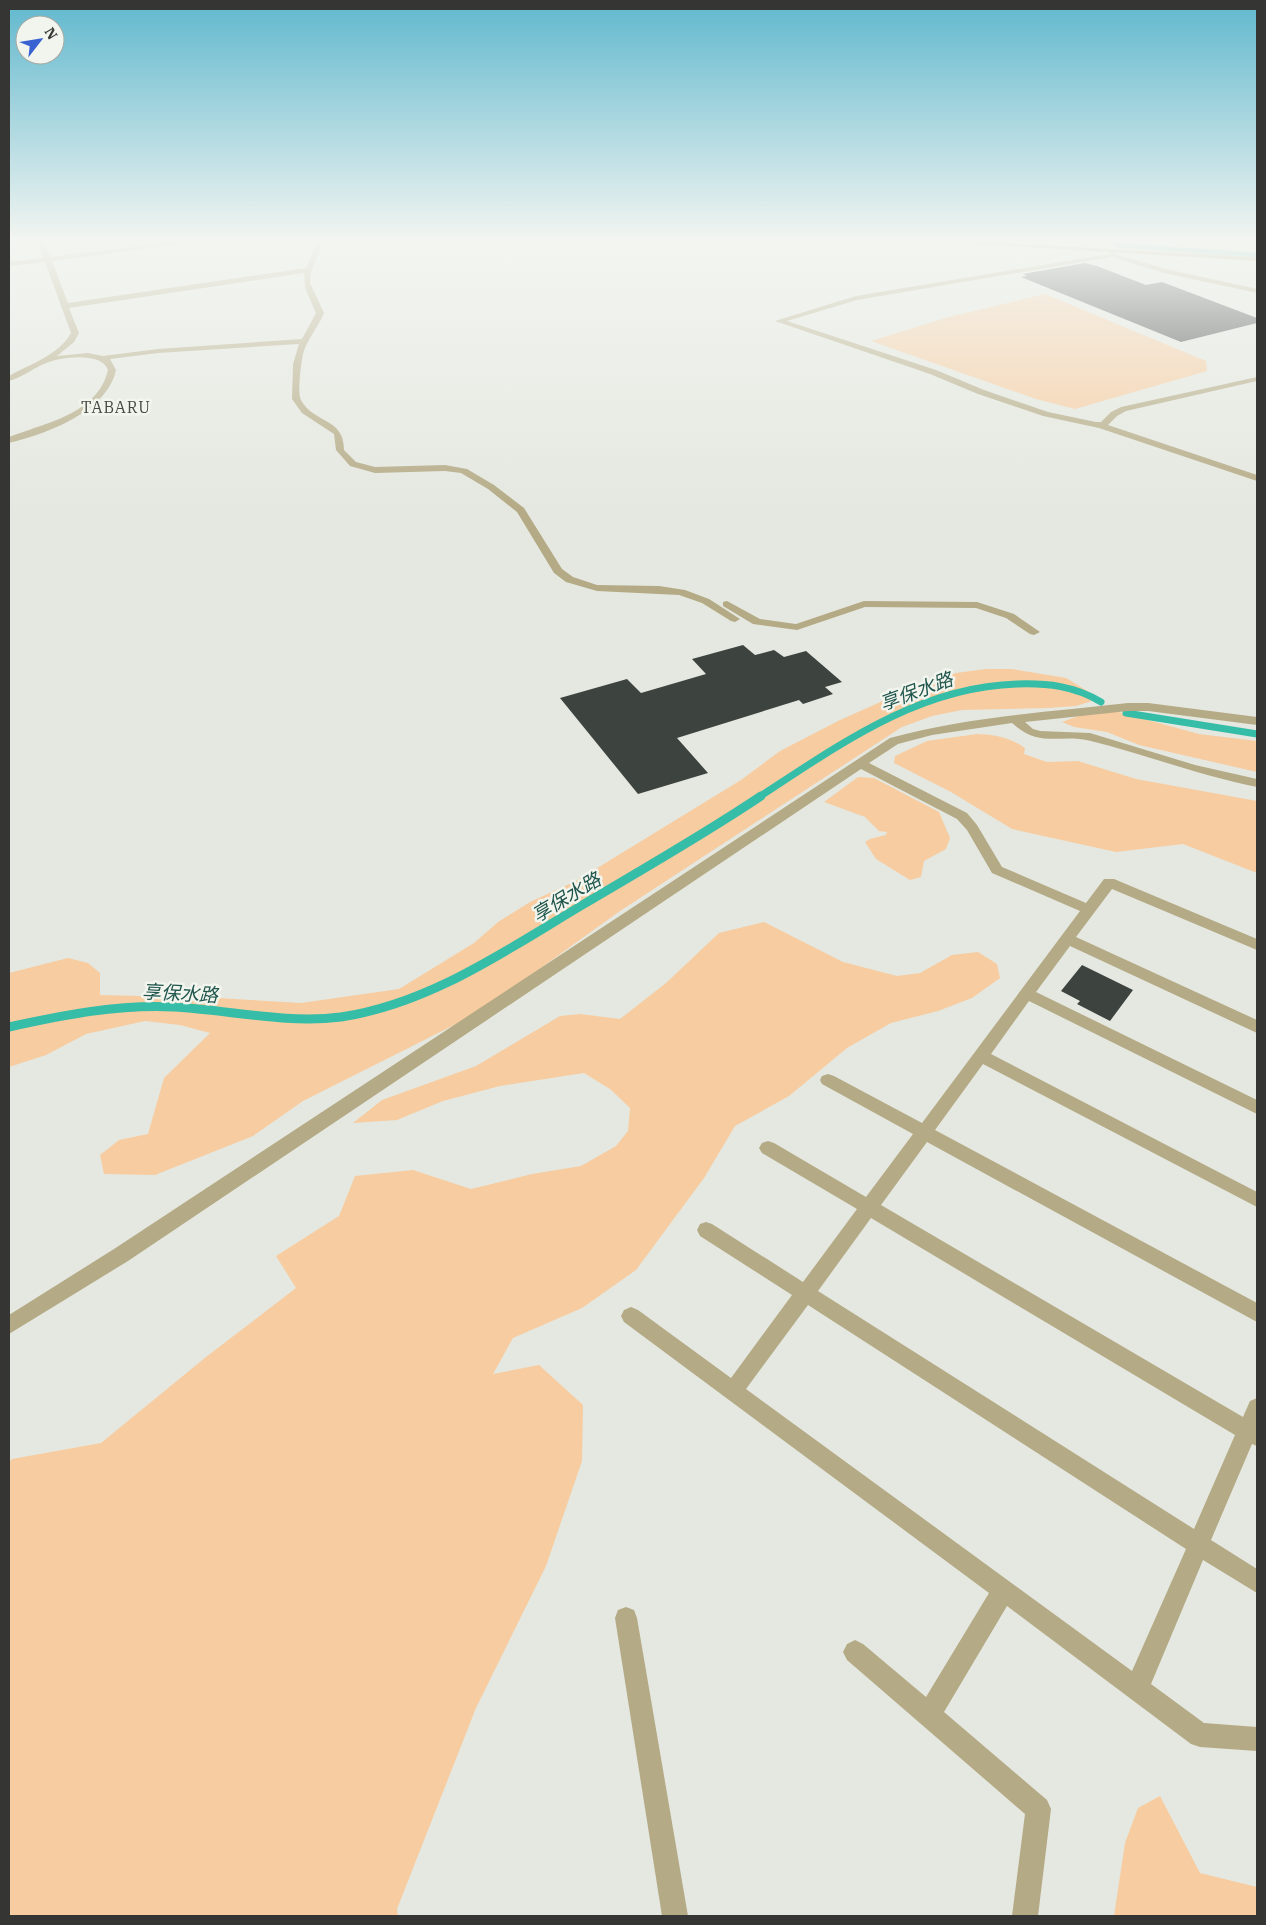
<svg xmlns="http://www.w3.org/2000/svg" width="1266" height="1925" font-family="'IBM Plex Serif','Noto Sans JP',serif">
<rect width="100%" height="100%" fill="#e5e8e0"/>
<!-- green -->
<g fill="#f7cca0">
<path d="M 1045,294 L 1206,361 L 1207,371 L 1075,409 L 1036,399 L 871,341 L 949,317 Z"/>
<path d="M 986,669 L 1012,669 L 1066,678 L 1089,692 L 1092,701 L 1076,706 L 1049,708 L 962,710 L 932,716 L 902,727 L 620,911 L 478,1013 L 303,1101 L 253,1136 L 155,1175 L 104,1174 L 100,1155 L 119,1140 L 148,1134 L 164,1078 L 210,1033 L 180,1025 L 145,1021 L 86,1034 L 46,1055 L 9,1067 L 9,973 L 68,958 L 88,963 L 100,973 L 100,995 L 217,998 L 301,1003 L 399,989 L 474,943 L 498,922 L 530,902 L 576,881 L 741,780 L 780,751 L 840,720 L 894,696 L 956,673 Z"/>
<path d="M 1115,711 L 1199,734 L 1257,741 L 1257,772 L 1139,745 L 1107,732 L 1074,727 L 1062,722 L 1081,715 Z"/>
<path d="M 977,734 C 997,735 1009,737 1025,748 L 1024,754 L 1047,762 L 1078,761 L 1136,779 L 1257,801 L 1257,873 L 1183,844 L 1116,852 L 1012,829 L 951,792 L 894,763 L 895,756 L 927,741 Z"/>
<path d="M 858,777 L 874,778 L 939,812 L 950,838 L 946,849 L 924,861 L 921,877 L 910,880 L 876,859 L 865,842 L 870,839 L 886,835 L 887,832 L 879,831 L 865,817 L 824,802 Z"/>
<path d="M 764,922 L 843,962 L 897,976 L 920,973 L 952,955 L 978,952 L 997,964 L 1000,978 L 972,998 L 938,1011 L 891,1023 L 847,1048 L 789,1096 L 735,1126 L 704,1178 L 636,1270 L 582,1308 L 513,1338 L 493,1374 L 539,1365 L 583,1405 L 582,1461 L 546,1566 L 476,1708 L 397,1909 L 398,1916 L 9,1916 L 9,1462 L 12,1459 L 101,1443 L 206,1357 L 296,1288 L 276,1256 L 339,1216 L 355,1176 L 413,1170 L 471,1189 L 532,1174 L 581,1166 L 616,1146 L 628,1131 L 630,1108 L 610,1089 L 584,1073 L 500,1086 L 443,1101 L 397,1120 L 353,1123 L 382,1100 L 476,1066 L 560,1016 L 580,1014 L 620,1019 L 666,983 L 719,933 Z"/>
<path d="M 1160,1796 L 1200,1873 L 1257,1887 L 1257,1916 L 1114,1916 L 1125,1843 L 1138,1808 Z"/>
</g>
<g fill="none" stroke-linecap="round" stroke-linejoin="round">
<!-- stream-far2 -->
<path stroke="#35bda8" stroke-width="4.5" d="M 1116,245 L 1257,255"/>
<!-- stream-far1 -->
<g stroke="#35bda8" stroke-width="7">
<path d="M 1126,713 L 1257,734"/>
<path d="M 759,797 C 839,745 918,687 1017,684 C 1047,683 1075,686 1101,702"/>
</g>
<!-- stream -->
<path stroke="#35bda8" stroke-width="9" d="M 9,1027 C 63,1015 119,1004 174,1007 C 230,1010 285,1024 341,1017 C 430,1004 508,949 584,904 C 643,869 703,835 761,796"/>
</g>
<!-- building -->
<g fill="#3d433f">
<path d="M 1085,263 L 1097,266 L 1146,285 L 1162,282 L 1257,318 L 1257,323 L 1181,342 L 1021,277 L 1027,276 L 1023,274 Z"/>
<path d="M 743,645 L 755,655 L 774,650 L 784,657 L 806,651 L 842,682 L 825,687 L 833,694 L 803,704 L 799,700 L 677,738 L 708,773 L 638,794 L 560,698 L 627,679 L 641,693 L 706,674 L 692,659 Z"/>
<path d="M 1082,965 L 1133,990 L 1110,1021 L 1077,1004 L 1080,1001 L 1061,991 Z"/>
</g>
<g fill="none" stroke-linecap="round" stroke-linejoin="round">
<!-- street -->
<g fill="#b4aa85" fill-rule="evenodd">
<path d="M 38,241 L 44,241 L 50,257 L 185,241 L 201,241 L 52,261 L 68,303 L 306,268 L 316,246 L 309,241 L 316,241 L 322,245 L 311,272 L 310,283 L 324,313 C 318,328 307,339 303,354 C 301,364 297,392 301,400 C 314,424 344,417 344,450 L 356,462 L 375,467 L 445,465 L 467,469 L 494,485 L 524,508 L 562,569 L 573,577 L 597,585 L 659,586 L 685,590 L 709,599 L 740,619 L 735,622 L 731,621 L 702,603 L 679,595 L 597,591 L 566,582 L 554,573 L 517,512 L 488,489 L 461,473 L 445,471 L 375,473 L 350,466 L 336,450 L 334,434 L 302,413 L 292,399 L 293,364 L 299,344 L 158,353 L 110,359 L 116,370 C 107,412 46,434 9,443 L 9,437 C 45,423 98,414 108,370 C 102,351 58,357 44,364 C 32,369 21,378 9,381 L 9,376 C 30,364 59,355 71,333 L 45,262 L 9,266 L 9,262 L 44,258 ZM 304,273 L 305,288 L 316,313 L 302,339 L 158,349 L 103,356 L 88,353 L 57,356 L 74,342 L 79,333 L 69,308 Z"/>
<path d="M 1112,248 L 1115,250 L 1115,254 L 1166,269 L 1257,289 L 1257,293 L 1164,273 L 1112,257 L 857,300 L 787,321 L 936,370 L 984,390 L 1048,412 L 1096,422 L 1101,422 L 1111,412 L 1121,407 L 1257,377 L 1257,381 L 1126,411 L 1117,416 L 1108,425 L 1257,475 L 1257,481 L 1099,428 L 1043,416 L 978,394 L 930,374 L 775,321 L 856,296 L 1109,254 L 1109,250 Z"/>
<path d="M 727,601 L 760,619 L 796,624 L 864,601 L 977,602 L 1014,614 L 1040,632 L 1034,635 L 1030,634 L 1006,618 L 976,608 L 865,607 L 797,630 L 753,624 L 723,606 L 723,602 Z"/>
<path d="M 1128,703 L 1148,703 L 1257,717 L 1257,725 L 1148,711 L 1128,711 L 1025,722 L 1033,729 L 1040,731 L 1090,733 L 1195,765 L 1257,779 L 1257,787 C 1201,776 1147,755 1091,741 C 1059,733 1041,749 1012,723 L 932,735 L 898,744 L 869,763 L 967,813 L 977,825 L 1002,867 L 1086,903 L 1104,879 L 1114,879 L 1257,939 L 1257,950 L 1112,889 L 1076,937 L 1257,1020 L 1257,1033 L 1070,946 L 1036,992 L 1257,1100 L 1257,1114 L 1029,1001 L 991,1054 L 1257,1192 L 1257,1207 L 983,1064 L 935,1130 L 1257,1303 L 1257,1322 L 927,1142 L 881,1205 L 1243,1417 L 1250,1401 L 1257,1398 L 1257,1446 L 1252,1444 L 1211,1540 L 1257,1569 L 1257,1593 L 1203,1560 L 1151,1684 L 1204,1723 L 1257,1727 L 1257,1751 L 1200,1747 L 1191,1744 L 1007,1606 L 944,1712 L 1047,1800 L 1051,1809 L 1038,1916 L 1012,1916 L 1025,1814 L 847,1660 L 843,1652 L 847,1644 L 855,1640 L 863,1644 L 926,1697 L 989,1593 L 624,1322 L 621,1316 L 624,1310 L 631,1307 L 638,1310 L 731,1378 L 792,1295 L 700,1236 L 697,1230 L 700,1224 L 706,1222 L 712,1224 L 803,1282 L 857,1209 L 762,1153 L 759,1148 L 762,1143 L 768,1141 L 774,1143 L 866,1197 L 913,1134 L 822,1084 L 820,1080 L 822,1076 L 828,1074 L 834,1076 L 922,1123 L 1080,911 L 992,873 L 967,830 L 957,819 L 861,769 L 128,1261 L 9,1334 L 9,1315 L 114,1249 L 890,738 C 968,717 1048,712 1128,703 ZM 871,1218 L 1235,1435 L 1194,1529 L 818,1291 ZM 808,1305 L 1186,1549 L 1132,1671 L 746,1389 Z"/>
<path d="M 626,1607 L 634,1610 L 637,1618 L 688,1916 L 662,1916 L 615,1618 L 618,1610 Z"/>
</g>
<!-- secondary -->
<path fill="#9c8c52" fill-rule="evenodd" d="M 927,241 L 958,241 L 1257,257 L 1257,261 Z"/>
</g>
<!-- sky -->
<linearGradient id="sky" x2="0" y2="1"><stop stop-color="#60b8ce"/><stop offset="0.47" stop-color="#f3f5f1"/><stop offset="1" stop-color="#f3f5f1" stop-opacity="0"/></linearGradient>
<rect width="1266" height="510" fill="url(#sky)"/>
<g text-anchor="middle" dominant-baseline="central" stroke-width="5" stroke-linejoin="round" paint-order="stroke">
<!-- far-quarter labels -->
<g font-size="16" letter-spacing="1" fill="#464942" stroke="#f2f5ed">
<text x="116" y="407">TABARU</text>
</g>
<!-- water labels -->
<g font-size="19" font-style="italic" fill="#1f554c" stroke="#f2f5ed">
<text transform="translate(916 691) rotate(-20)">享保水路</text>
<text transform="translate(566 897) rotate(-31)">享保水路</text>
<text transform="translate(180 993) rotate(3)">享保水路</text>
</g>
</g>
<!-- border -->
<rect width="1266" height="1925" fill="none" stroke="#353633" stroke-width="20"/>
<!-- north arrow -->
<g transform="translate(40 40) rotate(59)"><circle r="24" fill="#f2f5ed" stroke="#a6a9a3"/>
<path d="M0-4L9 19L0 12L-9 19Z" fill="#3861d2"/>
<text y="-8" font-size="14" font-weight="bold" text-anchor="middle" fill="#353633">N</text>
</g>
</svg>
